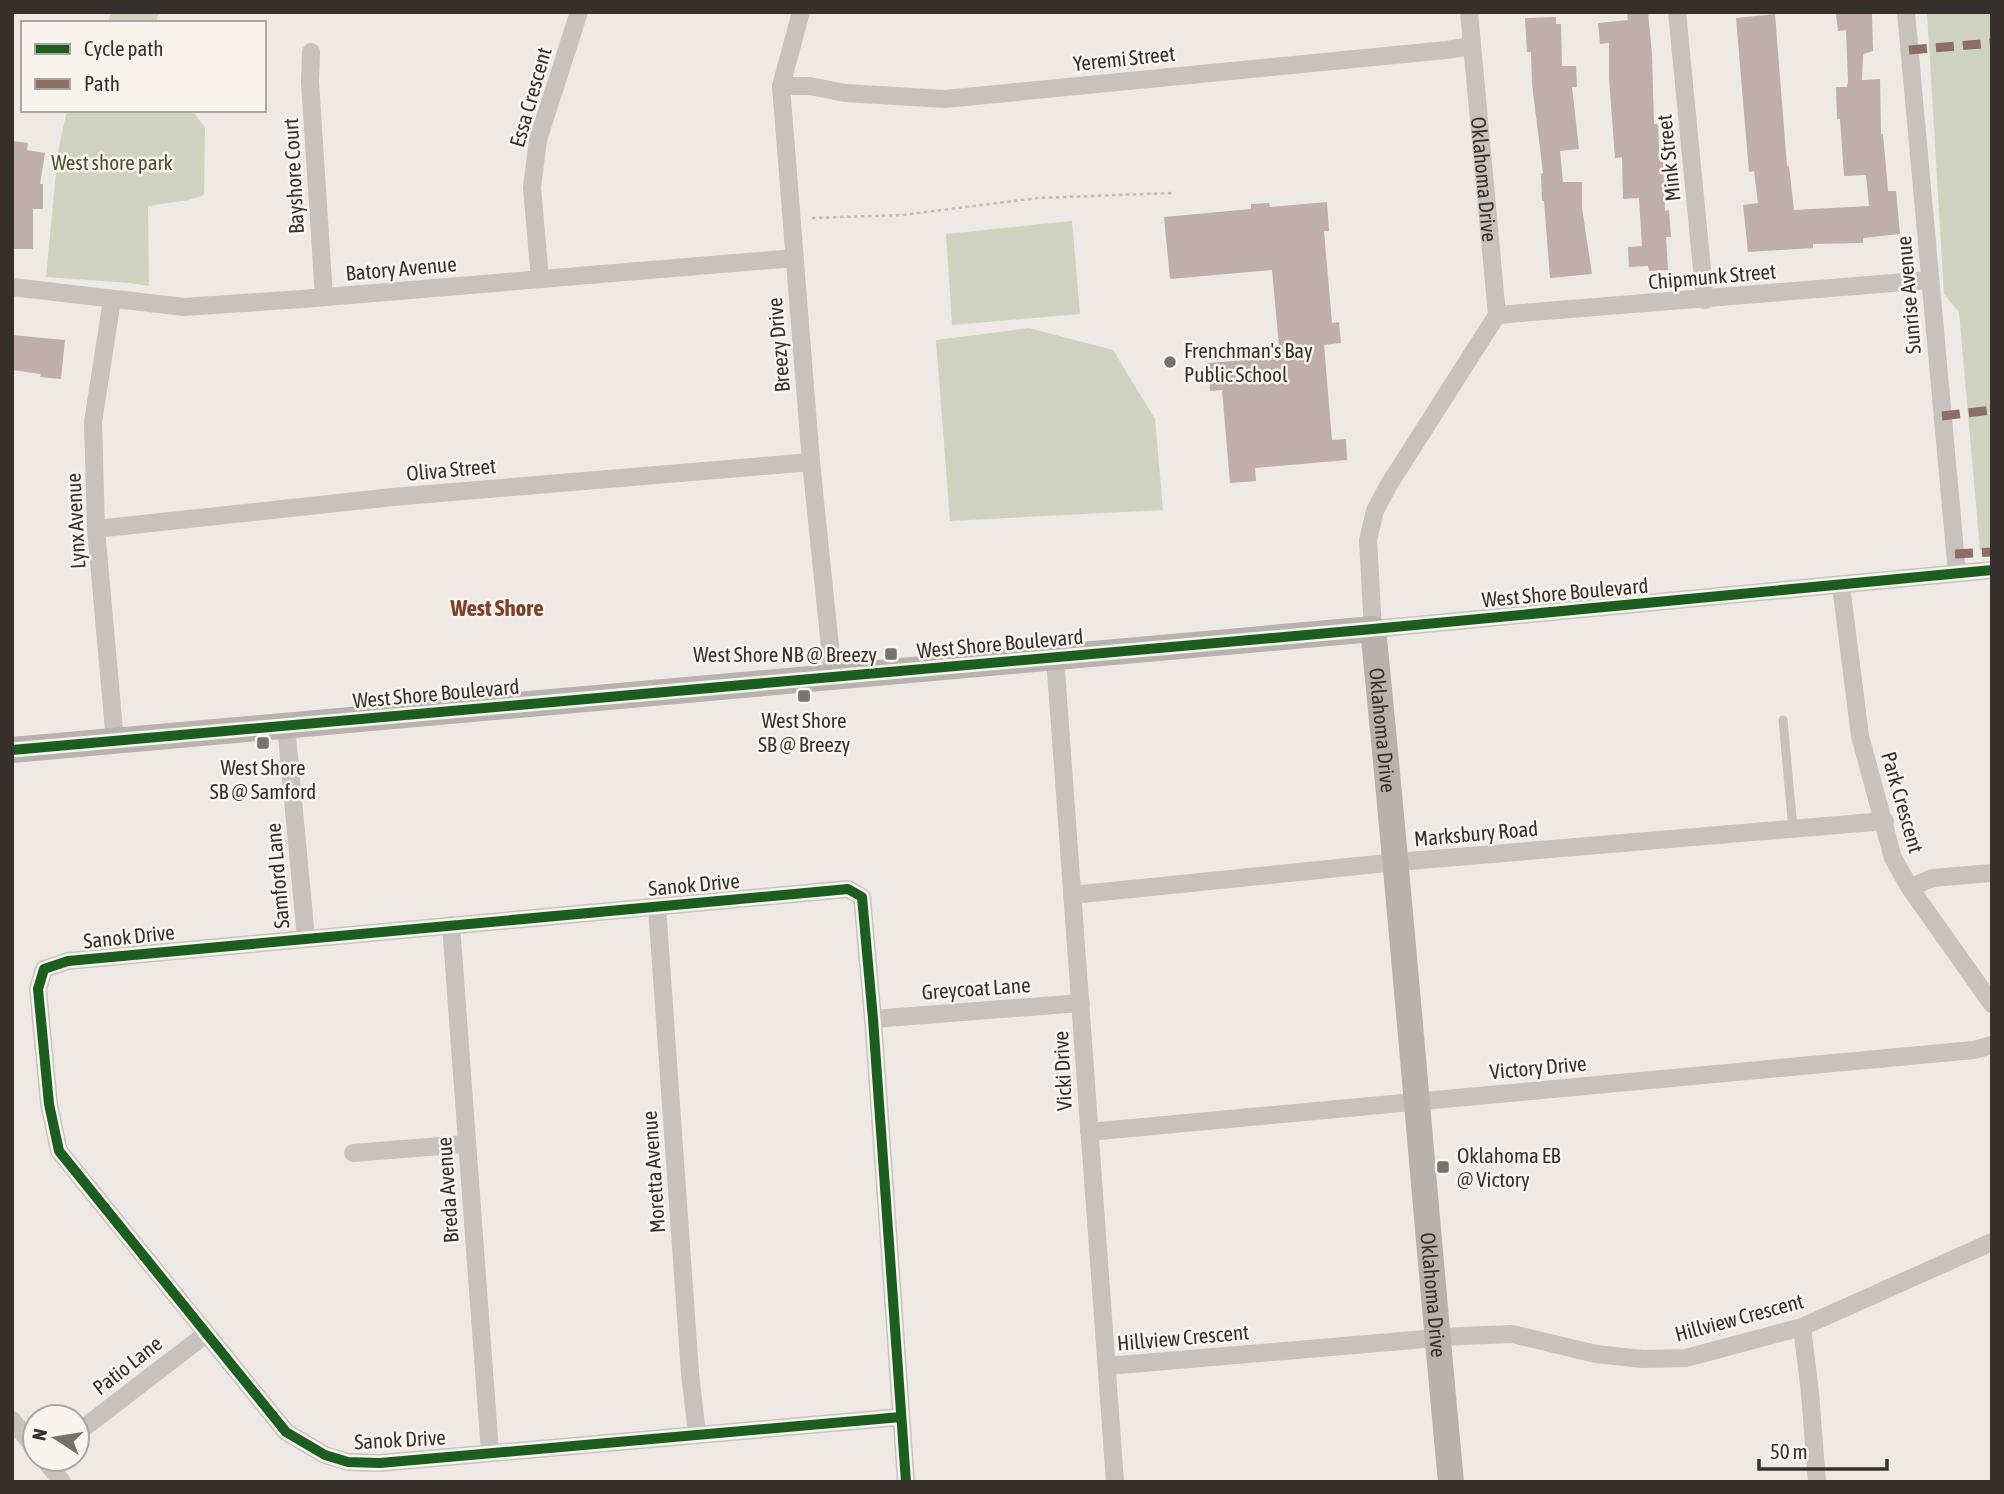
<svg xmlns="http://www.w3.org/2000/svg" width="2004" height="1494" font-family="'Asap Condensed',sans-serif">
<rect width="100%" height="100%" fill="#eee9e4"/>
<!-- green -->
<g fill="#cfd2c0">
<path d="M 111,12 L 159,12 L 156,23 L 108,23 Z"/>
<path d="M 1927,12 L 1992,12 L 1992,549 L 1980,550 L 1959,312 L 1944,294 Z"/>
<path d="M 67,110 L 192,110 L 205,128 L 204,195 L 189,200 L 148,206 L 149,286 L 130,283 L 46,277 L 58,152 Z"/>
<path d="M 1072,221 L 1080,314 L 952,325 L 946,234 Z"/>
<path d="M 1029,328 L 1113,350 L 1155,419 L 1163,510 L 950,521 L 936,340 Z"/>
</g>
<!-- building -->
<g fill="#bfafa8">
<path d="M 1627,12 L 1648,12 L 1652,54 L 1654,124 L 1658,124 L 1660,162 L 1663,162 L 1665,211 L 1669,210 L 1671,237 L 1666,237 L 1668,270 L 1649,271 L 1648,266 L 1629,267 L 1628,247 L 1642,246 L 1639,198 L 1623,199 L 1622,157 L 1615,158 L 1609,78 L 1609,43 L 1600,44 L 1598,23 L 1628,20 Z"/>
<path d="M 1847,12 L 1872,12 L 1873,51 L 1863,54 L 1862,80 L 1880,79 L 1881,134 L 1883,134 L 1888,191 L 1896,191 L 1900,234 L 1863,238 L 1863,243 L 1813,244 L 1813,248 L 1748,252 L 1743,205 L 1758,203 L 1754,171 L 1749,172 L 1736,18 L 1775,14 L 1787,166 L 1789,166 L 1794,210 L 1869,206 L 1866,175 L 1844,176 L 1840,119 L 1837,119 L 1836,87 L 1847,87 L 1848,81 L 1846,30 L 1838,31 L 1836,14 Z"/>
<path d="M 1556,17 L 1556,24 L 1561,24 L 1562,66 L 1576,66 L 1577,87 L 1572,87 L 1579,149 L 1560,151 L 1563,182 L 1582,182 L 1582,208 L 1592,274 L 1550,278 L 1544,201 L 1542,201 L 1541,174 L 1543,173 L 1532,84 L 1531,52 L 1527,52 L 1525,18 Z"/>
<path d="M 12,141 L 28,143 L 27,150 L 45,153 L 40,184 L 43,184 L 43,209 L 33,209 L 33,249 L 12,249 Z"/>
<path d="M 1327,202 L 1329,231 L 1324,231 L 1332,323 L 1339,322 L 1341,343 L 1324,345 L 1332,440 L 1346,439 L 1347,460 L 1255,468 L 1256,481 L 1230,483 L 1222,390 L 1210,391 L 1208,363 L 1280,357 L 1272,270 L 1170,279 L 1164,217 L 1251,209 L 1251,204 L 1269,203 L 1270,207 Z"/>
<path d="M 12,335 L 65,340 L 61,379 L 40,377 L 41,374 L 12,370 Z"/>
</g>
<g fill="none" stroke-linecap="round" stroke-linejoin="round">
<!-- path -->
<path stroke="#bfbab6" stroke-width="2.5" stroke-dasharray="3.5 3.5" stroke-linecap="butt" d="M 812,218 L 902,215 L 1037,198 L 1173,193"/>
<!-- lane -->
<path stroke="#c7c2bd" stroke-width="9" d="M 1783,720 L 1793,829"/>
<!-- street -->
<g stroke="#c7c2bd" stroke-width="18">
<path d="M 801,12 L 781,86 L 811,462 L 833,676"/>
<path id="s1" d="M 1469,12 L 1497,315 L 1388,486 L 1375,511 L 1368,540 L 1373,629 L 1992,570"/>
<path d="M 1677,12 L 1705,300"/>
<path d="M 1906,12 L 1957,573"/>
<path d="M 311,52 L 310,82 L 324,297"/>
<path d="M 781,86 L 810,86 L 845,93 L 945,99 L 1446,50 L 1472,46"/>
<path d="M 540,279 L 532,187 L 538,140 L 579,12"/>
<path d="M 12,287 L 184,307 L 302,299 L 794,258"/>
<path d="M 112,300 L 93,422 L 96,529 L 115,741"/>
<path d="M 1497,315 L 1930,280"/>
<path d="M 96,529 L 393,497 L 811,462"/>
<path d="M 1841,586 L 1860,736 L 1893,858 L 1910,888 L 1992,1004"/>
<path d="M 1055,657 L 1115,1482"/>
<path d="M 286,726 L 306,938"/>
<path d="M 1910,888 L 1932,878 L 1992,873"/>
<path d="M 1072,895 L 1397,862 L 1885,821"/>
<path d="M 657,907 L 690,1373 L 697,1434"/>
<path d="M 451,925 L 490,1452"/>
<path d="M 873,1019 L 1081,1003"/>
<path d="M 1089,1132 L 1974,1050 L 1992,1045"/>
<path d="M 353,1153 L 466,1144"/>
<path d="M 1802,1327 L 1810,1393 L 1817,1482"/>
<path d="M 1107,1366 L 1461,1336 L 1512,1334 L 1596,1354 L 1643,1359 L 1686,1358 L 1802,1327 L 1992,1242"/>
<path d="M 901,1417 L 380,1463 L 348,1462 L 325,1455 L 286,1432 L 59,1151 L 49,1104 L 38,989 L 44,969 L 68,961 L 848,889 L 862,897 L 873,1019 L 906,1482"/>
<path d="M 12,1420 L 35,1448"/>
<path d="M 77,1433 L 206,1334"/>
<path d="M 44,1459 L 62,1482"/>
</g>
<!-- secondary -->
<path stroke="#b8b2ae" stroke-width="26" id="s2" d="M 12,750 L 1373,629 C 1402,913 1424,1198 1451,1482"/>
<!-- quiet -->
<g stroke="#8d6e63" stroke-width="9" stroke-dasharray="18 9" stroke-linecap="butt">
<path d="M 1909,50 L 1992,43"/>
<path d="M 1942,416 L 1992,410"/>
<path d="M 1955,554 L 1992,552"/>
</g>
<!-- cycleway casing -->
<g stroke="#f9f4ed" stroke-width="15">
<g id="cycleway">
<path d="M 12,750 L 1373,629 L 1992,570"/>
<path d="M 901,1417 L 380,1463 L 348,1462 L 325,1455 L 286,1432 L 59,1151 L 49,1104 L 38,989 L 44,969 L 68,961 L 848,889 L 862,897 L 873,1019 L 906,1482"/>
</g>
</g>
<!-- cycleway -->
<use href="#cycleway" stroke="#1b5e20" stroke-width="10"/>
</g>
<!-- markers -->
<g fill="#78716c" stroke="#f9f4ed" stroke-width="2.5">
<circle cx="1170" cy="362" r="7"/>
<rect x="884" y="647" width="14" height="14" rx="3.5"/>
<rect x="797" y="689" width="14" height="14" rx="3.5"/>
<rect x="256" y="736" width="14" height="14" rx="3.5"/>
<rect x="1436" y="1160" width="14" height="14" rx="3.5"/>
</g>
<g text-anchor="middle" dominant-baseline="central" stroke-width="5" stroke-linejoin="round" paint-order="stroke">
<!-- street labels -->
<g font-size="21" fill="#38302c" stroke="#f9f4ed">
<text transform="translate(1124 58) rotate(-6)">Yeremi Street</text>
<text transform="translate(530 97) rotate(-74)">Essa Crescent</text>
<text transform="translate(1668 158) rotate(-96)">Mink Street</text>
<text transform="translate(293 176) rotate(-93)">Bayshore Court</text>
<text stroke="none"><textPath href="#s1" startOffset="168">Oklahoma Drive</textPath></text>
<text transform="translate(401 268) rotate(-5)">Batory Avenue</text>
<text transform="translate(1712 276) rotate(-5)">Chipmunk Street</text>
<text transform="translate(1908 295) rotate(-95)">Sunrise Avenue</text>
<text transform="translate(778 345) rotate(-95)">Breezy Drive</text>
<text transform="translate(451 469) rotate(-5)">Oliva Street</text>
<text transform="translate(75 521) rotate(-93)">Lynx Avenue</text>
<text transform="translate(1565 592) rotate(-5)">West Shore Boulevard</text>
<text transform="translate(1000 643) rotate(-5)">West Shore Boulevard</text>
<text transform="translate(436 693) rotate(-5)">West Shore Boulevard</text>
<text stroke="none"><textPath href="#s2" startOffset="1468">Oklahoma Drive</textPath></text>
<text transform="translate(1903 802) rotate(74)">Park Crescent</text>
<text transform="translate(1476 833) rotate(-5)">Marksbury Road</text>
<text transform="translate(277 876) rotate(-95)">Samford Lane</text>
<text transform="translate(694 884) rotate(-5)">Sanok Drive</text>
<text transform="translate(129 936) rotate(-6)">Sanok Drive</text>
<text transform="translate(976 988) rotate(-4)">Greycoat Lane</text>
<text transform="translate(1538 1067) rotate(-5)">Victory Drive</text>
<text transform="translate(1062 1071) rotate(-93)">Vicki Drive</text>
<text transform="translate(653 1172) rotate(-94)">Moretta Avenue</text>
<text transform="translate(447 1190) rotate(-94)">Breda Avenue</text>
<text stroke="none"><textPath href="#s2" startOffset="2035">Oklahoma Drive</textPath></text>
<text transform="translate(1739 1317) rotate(-15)">Hillview Crescent</text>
<text transform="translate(1183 1337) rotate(-5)">Hillview Crescent</text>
<text transform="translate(127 1365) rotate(-38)">Patio Lane</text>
<text transform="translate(400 1439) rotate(-3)">Sanok Drive</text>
</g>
<!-- park labels -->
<g font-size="21" fill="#475332" stroke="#f9f4ed">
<text x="112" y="162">West shore park</text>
</g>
<!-- poi labels -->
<g font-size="21" fill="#38302c" stroke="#f9f4ed" text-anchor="start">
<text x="1184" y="350">Frenchman's Bay<tspan x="1184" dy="24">Public School</tspan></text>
<text x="877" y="654" text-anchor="end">West Shore NB @ Breezy</text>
<text x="804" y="720" text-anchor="middle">West Shore<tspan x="804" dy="24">SB @ Breezy</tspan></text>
<text x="263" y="767" text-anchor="middle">West Shore<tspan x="263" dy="24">SB @ Samford</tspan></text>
<text x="1457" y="1155">Oklahoma EB<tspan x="1457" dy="24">@ Victory</tspan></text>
</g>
<!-- neighbourhood labels -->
<g font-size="23" font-weight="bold" fill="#7e412d" stroke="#f9f4ed">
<text x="497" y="608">West Shore</text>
</g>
</g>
<!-- border -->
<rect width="2004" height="1494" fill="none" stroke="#38302c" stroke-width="28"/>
<!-- legend -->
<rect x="21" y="21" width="245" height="91" fill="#f9f4ed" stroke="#aca6a0" stroke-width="2"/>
<rect x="35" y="44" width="35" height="10" fill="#1b5e20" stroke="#aca6a0" stroke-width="2"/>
<text x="84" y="56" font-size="21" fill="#38302c">Cycle path</text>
<rect x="35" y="79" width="35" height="10" fill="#8d6e63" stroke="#aca6a0" stroke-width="2"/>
<text x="84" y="91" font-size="21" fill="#38302c">Path</text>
<!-- north arrow -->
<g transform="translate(56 1438) rotate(282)"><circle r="33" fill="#f9f4ed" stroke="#aca6a0" stroke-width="2"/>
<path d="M0-5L12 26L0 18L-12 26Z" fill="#78716c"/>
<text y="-10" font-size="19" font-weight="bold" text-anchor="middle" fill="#38302c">N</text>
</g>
<!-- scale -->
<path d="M1759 1459v10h128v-10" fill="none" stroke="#38302c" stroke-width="3.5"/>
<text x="1770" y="1459" font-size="21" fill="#38302c" stroke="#f9f4ed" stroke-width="5" paint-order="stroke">50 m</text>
</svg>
